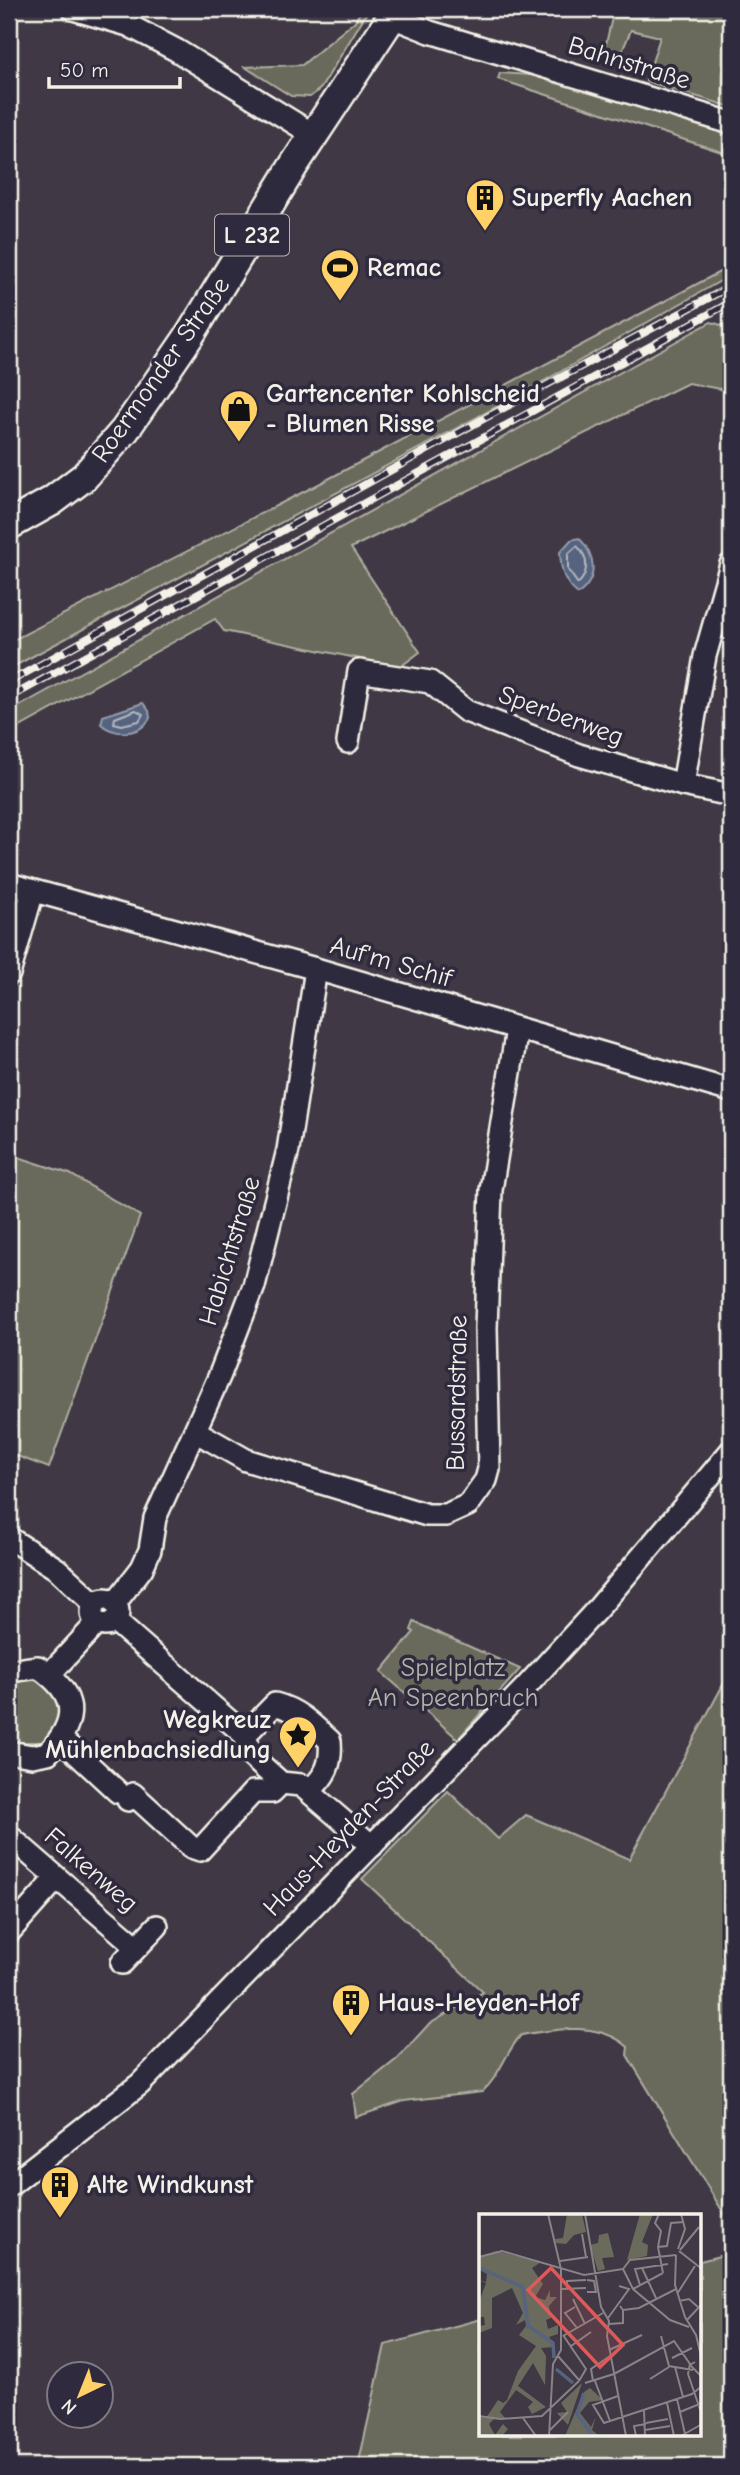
<svg xmlns="http://www.w3.org/2000/svg" width="740" height="2475" font-family="'Comic Neue',sans-serif">
<rect width="100%" height="100%" fill="#403945"/>
<filter id="ink" filterUnits="userSpaceOnUse"><feTurbulence type="fractalNoise" baseFrequency=".0143" numOctaves="2"/><feDisplacementMap in="SourceGraphic" scale="14" xChannelSelector="R" yChannelSelector="G"/><feConvolveMatrix kernelMatrix="1 2 1 2 8 2 1 2 1" color-interpolation-filters="sRGB"/></filter>
<g filter="url(#ink)">
<!-- green -->
<g fill="#6a6b5c" stroke="#afaea2" stroke-width="2">
<path d="M 362,9 L 369,9 L 321,88 L 310,97 L 291,96 L 245,67 L 302,65 L 355,21 Z"/>
<path d="M 614,9 L 731,9 L 731,107 L 646,81 L 660,37 L 631,30 L 621,54 L 605,48 Z"/>
<path d="M 500,73 L 546,76 L 731,134 L 731,155 L 498,79 Z"/>
<path d="M 731,266 L 731,275 L 535,386 L 9,669 L 9,642 L 315,486 Z"/>
<path d="M 711,322 L 731,328 L 731,391 L 688,383 L 351,548 L 420,652 L 400,667 L 224,631 L 215,619 L 9,733 L 9,712 Z"/>
<path d="M 9,1154 L 70,1174 L 140,1216 L 49,1468 L 9,1453 Z"/>
<path d="M 414,1622 L 520,1669 L 458,1739 L 381,1672 L 414,1632 L 411,1630 Z"/>
<path d="M 731,1670 L 731,2225 L 627,2055 L 628,2047 C 599,2021 556,2029 521,2035 C 505,2053 500,2076 482,2092 L 404,2101 L 356,2117 L 353,2094 L 397,2059 L 428,2025 L 483,1992 L 362,1879 L 448,1791 L 498,1839 L 526,1815 L 629,1859 Z"/>
<path d="M 36,1679 L 57,1697 L 60,1722 L 43,1742 L 18,1742 L 9,1735 L 9,1685 L 12,1681 Z"/>
<path d="M 731,2253 L 731,2466 L 358,2466 L 385,2345 L 481,2319 L 481,2435 L 700,2435 L 700,2261 Z"/>
</g>
<!-- water -->
<g fill="#566480" stroke="#959caa" stroke-width="2">
<path d="M 579,538 C 596,555 599,579 578,594 C 563,582 561,570 560,552 L 571,540 Z"/>
<path d="M 143,703 L 149,711 L 150,718 C 140,736 115,736 101,724 L 103,716 Z"/>
</g>
<g fill="none" stroke-linecap="round" stroke-linejoin="round">
<!-- shore -->
<g stroke="#b5b9be" stroke-width="2">
<path d="M 577,546 C 589,557 589,573 578,584 L 568,570 L 568,554 Z"/>
<path d="M 136,710 L 143,714 L 139,721 L 122,725 L 114,723 L 115,718 Z"/>
</g>
<!-- minor casing -->
<g stroke="#f4f1e8" stroke-width="26">
<g id="minor">
<path d="M 73,9 L 128,25 L 176,50 L 314,135"/>
<path d="M 392,17 L 430,32 L 731,123"/>
<path d="M 348,742 L 359,671 L 430,682 L 466,711 L 579,755 L 683,785 L 731,795"/>
<path d="M 683,785 L 705,656 L 731,564"/>
<path d="M 9,884 L 316,969 L 731,1091"/>
<path d="M 9,974 L 33,891"/>
<path d="M 195,1431 L 246,1460 L 427,1515 L 446,1515 L 468,1505 L 486,1480 L 489,1469 L 486,1328 L 491,1190 L 517,1029"/>
<path d="M 9,1538 L 57,1569 L 94,1603"/>
<circle cx="105" cy="1612" r="13"/>
<path d="M 115,1603 L 142,1568 L 150,1550 L 155,1518 L 219,1377 L 254,1286 L 288,1150 L 316,969"/>
<path d="M 115,1621 L 245,1735 L 251,1756 L 281,1783 L 301,1785 L 372,1846"/>
<path d="M 9,1671 L 38,1667 C 78,1694 79,1720 48,1753 L 32,1756 L 9,1752"/>
<path d="M 49,1675 L 97,1623"/>
<path d="M 245,1735 L 275,1704 C 298,1710 312,1724 330,1741 C 332,1764 326,1776 309,1791"/>
<path d="M 61,1739 L 118,1792"/>
<path d="M 128,1800 L 133,1794 L 191,1847 L 200,1850 L 253,1792 L 272,1792 L 281,1783"/>
<path d="M 9,1836 L 137,1947"/>
<path d="M 9,1932 L 57,1878"/>
<path d="M 122,1963 L 157,1926"/>
<path d="M 9,2186 L 140,2084 L 523,1690 L 600,1606 L 731,1451"/>
</g>
</g>
<!-- major casing -->
<g stroke="#f4f1e8" stroke-width="33">
<path id="major" d="M 9,525 L 52,501 L 84,477 L 125,430 L 190,335 L 294,165 L 397,9"/>
</g>
<!-- minor -->
<use href="#minor" stroke="#2f2a3d" stroke-width="21"/>
<!-- major -->
<use href="#major" stroke="#2f2a3d" stroke-width="28"/>
<!-- rail casing -->
<g stroke="#f4f1e8" stroke-width="8">
<g id="rail">
<path d="M 9,682 L 485,418 L 731,286"/>
<path d="M 9,698 L 731,302"/>
</g>
</g>
<!-- rail -->
<use href="#rail" stroke="#2f2a3d" stroke-width="5" stroke-dasharray="16" stroke-linecap="butt"/>
</g>
</g>
<!-- icons -->
<defs>
<g id="building-pin" transform="scale(2.0125)"><path d="M0 17L-7.5 6A9.5 9.5 0 1 1 7.5 6Z" fill="#ffd166" stroke="#2f2a3d"/><path d="M-4-6H4V6H1V3H-1V6H-4ZM-2.5-4.3h1.7v1.8h-1.7ZM.8-4.3h1.7v1.8H.8ZM-2.5-1h1.7V.8h-1.7ZM.8-1h1.7V.8H.8Z" fill="#111"/></g>
<g id="stadium-pin" transform="scale(2.0125)"><path d="M0 17L-7.5 6A9.5 9.5 0 1 1 7.5 6Z" fill="#ffd166" stroke="#2f2a3d"/><path d="M0-5a6.5 5 0 1 0 0 10a6.5 5 0 1 0 0-10ZM-3.5-1.8h7v3.6h-7Z" fill="#111"/></g>
<g id="shop-pin" transform="scale(2.0125)"><path d="M0 17L-7.5 6A9.5 9.5 0 1 1 7.5 6Z" fill="#ffd166" stroke="#2f2a3d"/><path d="M-5-2.5h2.3a2.7 3.5 0 0 1 5.4 0H5L5.5 6h-11ZM-1.5-2.5h3a1.5 2.3 0 0 0-3 0Z" fill="#111"/></g>
<g id="sight-pin" transform="scale(2.0125)"><path d="M0 17L-7.5 6A9.5 9.5 0 1 1 7.5 6Z" fill="#ffd166" stroke="#2f2a3d"/><path d="M0-6L1.8-2.2L6-1.7L2.9 1.2L3.7 5.4L0 3.3L-3.7 5.4L-2.9 1.2L-6-1.7L-1.8-2.2Z" fill="#111"/></g>
</defs>
<g fill-rule="evenodd">
<use href="#building-pin" x="485" y="198"/>
<use href="#stadium-pin" x="340" y="268"/>
<use href="#shop-pin" x="239" y="409"/>
<use href="#sight-pin" x="298" y="1735"/>
<use href="#building-pin" x="351" y="2003"/>
<use href="#building-pin" x="60" y="2185"/>
</g>
<g text-anchor="middle" dominant-baseline="central" stroke-width="7" stroke-linejoin="round" paint-order="stroke">
<!-- shield labels -->
<rect fill="#2f2a3d" stroke="#b9b5b5" stroke-width="2" x="215" y="214.5" width="74" height="41" rx="5"/>
<g font-size="24" font-weight="bold" fill="#f4f1e8">
<text x="252" y="235">L 232</text>
</g>
<!-- street labels -->
<g font-size="26" fill="#f4f1e8" stroke="#2f2a3d">
<text transform="translate(629 63) rotate(17)">Bahnstraße</text>
<text transform="translate(161 370) rotate(-55)">Roermonder Straße</text>
<text transform="translate(561 716) rotate(20)">Sperberweg</text>
<text transform="translate(391 962) rotate(16)">Auf'm Schif</text>
<text transform="translate(230 1251) rotate(-73)">Habichtstraße</text>
<text transform="translate(457 1393) rotate(-89)">Bussardstraße</text>
<text transform="translate(349 1828) rotate(-46)">Haus-Heyden-Straße</text>
<text transform="translate(91 1870) rotate(41)">Falkenweg</text>
</g>
<!-- poi labels -->
<g font-size="26" font-weight="bold" fill="#f4f1e8" stroke="#2f2a3d" text-anchor="start">
<text x="512" y="198">Superfly Aachen</text>
<text x="367" y="268">Remac</text>
<text x="266" y="394">Gartencenter Kohlscheid<tspan x="266" dy="30">- Blumen Risse</tspan></text>
<text x="271" y="1720" text-anchor="end">Wegkreuz<tspan x="271" dy="30">Mühlenbachsiedlung</tspan></text>
<text x="378" y="2003">Haus-Heyden-Hof</text>
<text x="87" y="2185">Alte Windkunst</text>
</g>
<!-- park labels -->
<g font-size="26" fill="#b6b5a9" stroke="#2f2a3d">
<text x="453" y="1668">Spielplatz<tspan x="453" dy="30">An Speenbruch</tspan></text>
</g>
</g>
<!-- overview -->
<g transform="translate(479 2214)">
<rect width="222" height="222" fill="#403945"/>
<path d="M 88,0 L 103,0 L 107,18 L 95,21 L 87,30 L 77,29 L 76,25 L 84,24 ZM 161,0 L 174,0 L 163,28 L 169,31 L 168,42 L 148,46 ZM 129,19 L 135,43 L 123,44 L 126,55 L 119,57 L 111,31 L 119,29 L 120,21 ZM 17,37 L 62,48 L 53,54 L 64,70 L 56,83 L 66,86 L 71,76 L 71,83 L 78,83 L 70,92 L 72,104 L 67,106 L 69,115 L 79,111 L 79,120 L 70,123 L 76,133 L 62,134 L 67,142 L 66,171 L 54,149 L 39,172 L 67,193 L 53,200 L 49,193 L 54,188 L 37,176 L 21,198 L 27,205 L 15,205 L 10,210 L 16,221 L 24,210 L 29,215 L 23,222 L 0,222 L 0,202 L 7,204 L 19,186 L 24,189 L 28,186 L 39,157 L 57,132 L 40,121 L 47,112 L 46,106 L 37,111 L 44,99 L 33,74 L 13,84 L 13,114 L 0,119 L 0,112 L 6,111 L 5,103 L 0,103 L 0,88 L 7,69 L 0,66 L 7,68 L 8,60 L 0,55 L 0,43 ZM 103,169 L 89,211 L 78,199 L 88,198 L 82,189 ZM 111,174 L 124,186 L 110,188 L 101,199 L 112,213 L 117,203 L 113,216 L 120,222 L 86,222 L 105,178 Z" fill="#6a6b5c"/>
<path fill="none" stroke="#566480" stroke-width="3.5" d="M 0,54 L 44,73 L 49,112 L 74,129 L 75,144M 77,155 L 94,169M 105,179 L 98,200 L 114,222"/>
<path fill="none" stroke="#888386" stroke-width="2" d="M 69,0 L 82,55 L 82,136 L 74,150 L 70,222M 106,0 L 122,93 L 130,107 L 128,122 L 147,222M 180,0 L 176,9 L 182,17 L 179,33 L 184,59M 103,20 L 107,43M 179,33 L 188,32 L 192,9 L 205,8M 199,35 L 206,15 L 202,0M 201,36 L 220,13M 200,37 L 223,55M 197,41 L 196,71 L 206,103 L 217,121 L 223,146M 0,43 L 23,37 L 105,61 L 144,55M 81,47 L 109,43M 163,54 L 177,84M 144,55 L 154,75 L 191,106 L 210,113M 144,55 L 151,46 L 197,41M 161,71 L 156,55 L 189,50M 83,75 L 107,74M 88,75 L 88,67 L 107,66M 154,75 L 184,59M 108,78 L 117,78 L 115,67 L 108,66M 198,80 L 216,52M 94,85 L 106,110M 200,87 L 210,85 L 220,94M 141,92 L 144,96 L 160,94 L 197,75M 96,93 L 86,99 L 98,114M 129,104 L 150,75 L 140,72M 208,106 L 223,90M 130,110 L 144,109 L 144,96M 84,121 L 107,155 L 100,167M 84,122 L 124,99M 182,122 L 190,152 L 214,156M 92,132 L 112,118M 130,136 L 163,121M 79,142 L 100,166M 193,144 L 213,134M 216,148 L 211,151 L 223,163M 196,153 L 204,183M 135,160 L 195,127 L 211,150 L 209,160 L 223,201M 171,165 L 190,153M 114,167 L 112,155 L 131,142M 116,167 L 131,207M 106,169 L 135,160M 139,182 L 114,191 L 125,209 L 213,180 L 223,172M 198,185 L 206,220M 188,189 L 195,222M 165,196 L 166,222M 201,198 L 223,189M 0,202 L 21,205 L 63,202 L 100,167M 44,204 L 57,222M 167,209 L 189,205M 71,216 L 89,198M 166,216 L 191,212M 157,222 L 155,212 L 167,210M 202,222 L 223,210"/>
<path fill="#de5a58" fill-opacity="0.15" stroke="#de5a58" stroke-width="3.5" d="M 72,54 L 144,131 L 121,153 L 49,76 Z"/>
<rect width="222" height="222" fill="none" stroke="#f4f1e8" stroke-width="3.5"/>
</g>
<!-- margin -->
<rect width="740" height="2475" fill="none" stroke="#2f2a3d" stroke-width="35"/>
<rect x="18" y="18" width="705" height="2440" fill="none" stroke="#f4f1e8" stroke-width="2.5" filter="url(#ink)"/>
<!-- north arrow -->
<g transform="translate(80 2395) rotate(223)"><circle r="33" fill="#2f2a3d" stroke="#7e7a81" stroke-width="2"/>
<path d="M0-5L12 26L0 18L-12 26Z" fill="#ffd166"/>
<text y="-10" font-size="19" font-weight="bold" text-anchor="middle" fill="#f4f1e8">N</text>
</g>
<!-- scale -->
<path d="M49 77v10h131v-10" fill="none" stroke="#f4f1e8" stroke-width="3.5"/>
<text x="60" y="77" font-size="21" fill="#f4f1e8" stroke="#2f2a3d" stroke-width="5" paint-order="stroke">50 m</text>
</svg>
